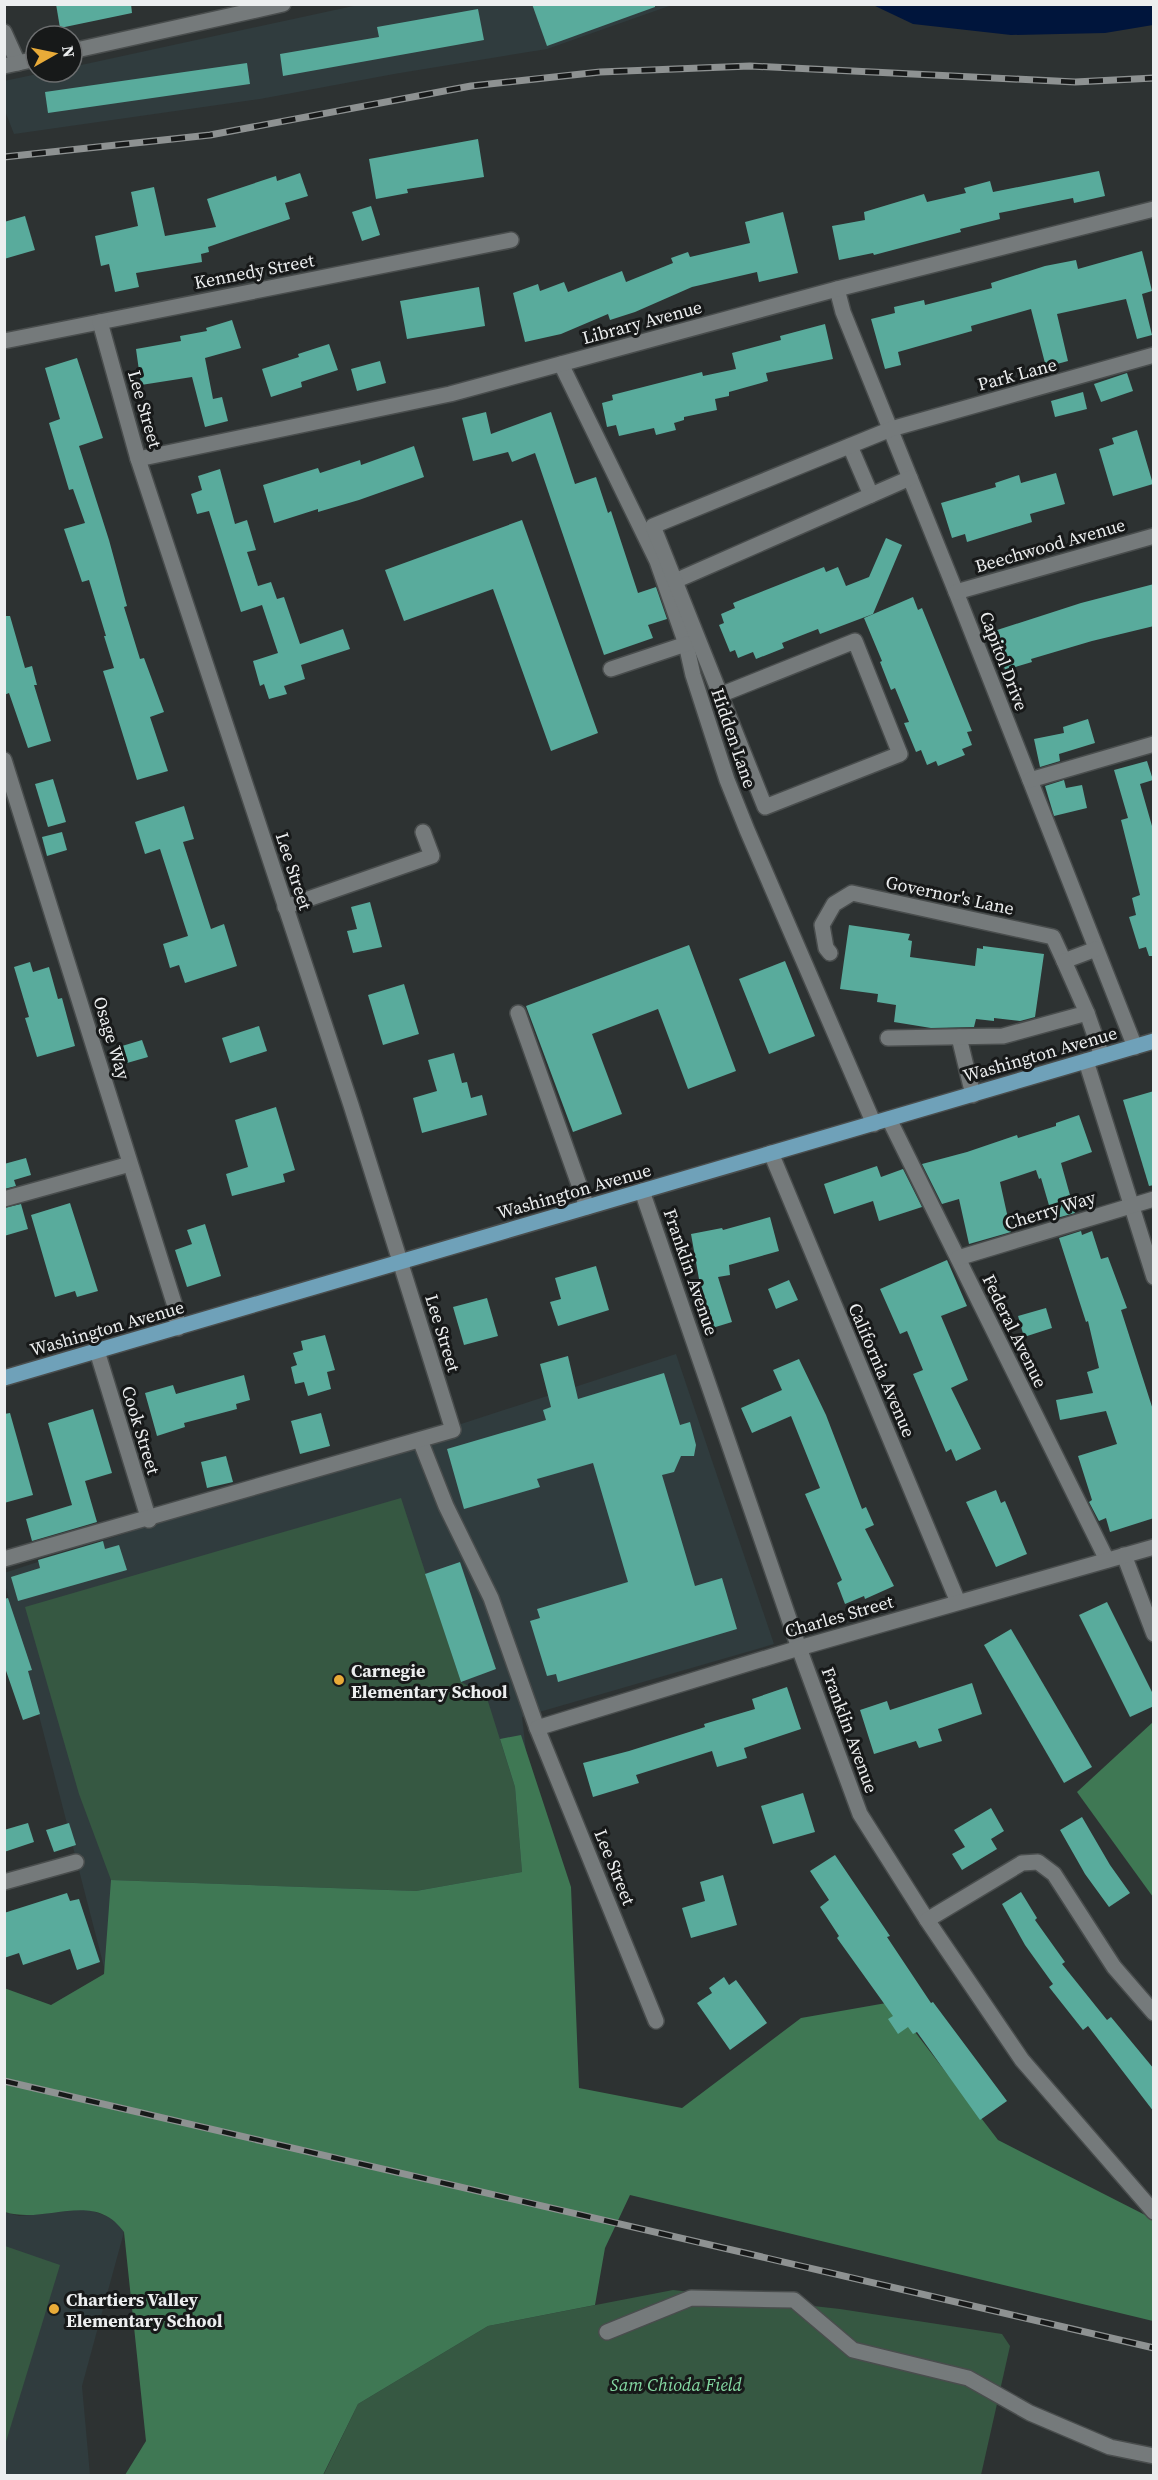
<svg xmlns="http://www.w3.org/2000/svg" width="1158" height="2480" font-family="'Source Serif 4',serif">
<rect width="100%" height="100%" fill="#2d3232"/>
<!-- built -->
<g fill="#303c3e">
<path d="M 358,5 L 672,5 L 547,49 L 394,74 L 260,99 L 14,134 L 5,111 L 4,81 L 47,72 L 72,72 L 72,67 Z"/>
<path d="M 676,1354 L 774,1644 L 522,1717 L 543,1895 L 111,1994 L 5,1584 L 4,1573 Z"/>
<path d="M 87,2209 L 115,2219 L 124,2232 L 82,2386 L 90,2475 L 5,2475 L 4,2212 L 19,2216 Z"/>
</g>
<!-- green -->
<g fill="#365842">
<path d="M 401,1498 L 461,1682 L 486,1695 L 515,1787 L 522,1872 L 416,1891 L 111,1880 L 79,1794 L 25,1607 Z"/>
<path d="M 5,2246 L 60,2265 L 5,2445 L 4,2246 Z"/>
<path d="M 673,2290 L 840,2309 L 1002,2334 L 1010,2346 L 981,2475 L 323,2476 L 358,2404 L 488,2326 Z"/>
</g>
<!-- forest -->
<g fill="#3f7854">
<path d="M 1153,1722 L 1153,1897 L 1077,1792 Z"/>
<path d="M 521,1735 L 571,1887 L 579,2088 L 682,2108 L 801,2018 L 892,2002 L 998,2140 L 1153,2219 L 1153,2321 L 630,2195 L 605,2248 L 595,2305 L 488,2326 L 358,2404 L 323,2475 L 125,2475 L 146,2441 L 124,2232 C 94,2189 46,2225 5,2212 L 4,1988 L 51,2005 L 104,1974 L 111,1880 L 416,1891 L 522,1872 L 515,1787 L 500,1739 Z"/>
</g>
<!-- water -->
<path fill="#00153c" d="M 873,5 L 1153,5 L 1153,25 L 1105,33 L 1011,35 L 913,24 Z"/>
<!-- building -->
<g fill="#59ab9c">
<path d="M 56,4 L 131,4 L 132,13 L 60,28 Z"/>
<path d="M 532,4 L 655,4 L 655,7 L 547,46 Z"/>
<path d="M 478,9 L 484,40 L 283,76 L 280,54 L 379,37 L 377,27 Z"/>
<path d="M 247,63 L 250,84 L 48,113 L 45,92 Z"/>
<path d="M 478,139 L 484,177 L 407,189 L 408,193 L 376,199 L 369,159 Z"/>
<path d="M 1099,171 L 1105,196 L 1074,203 L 1073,198 L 999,213 L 1000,219 L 960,229 L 961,232 L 874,255 L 873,253 L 839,260 L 832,226 L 865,220 L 864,212 L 924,194 L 927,202 L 966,193 L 964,188 L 990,181 L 993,192 Z"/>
<path d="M 300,173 L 308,196 L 285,203 L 290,219 L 208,247 L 209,252 L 201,254 L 202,262 L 136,273 L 139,287 L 115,292 L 109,264 L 101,266 L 95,236 L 138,226 L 131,192 L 154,187 L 165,236 L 216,227 L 207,199 L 276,176 L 277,181 Z"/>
<path d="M 371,206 L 380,235 L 362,241 L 352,212 Z"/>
<path d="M 783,212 L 798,273 L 759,282 L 757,272 L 692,287 L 635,312 L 610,320 L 608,314 L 561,334 L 525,342 L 513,293 L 538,284 L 540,291 L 564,282 L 568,292 L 622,271 L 626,282 L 673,263 L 671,258 L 688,252 L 690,257 L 750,243 L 745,222 Z"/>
<path d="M 25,216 L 35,250 L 4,259 L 4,222 Z"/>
<path d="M 1142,251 L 1152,291 L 1142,294 L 1152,335 L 1137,339 L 1126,299 L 1057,314 L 1068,361 L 1046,367 L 1031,309 L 971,326 L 972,331 L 898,352 L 901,365 L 885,369 L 871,319 L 895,313 L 894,307 L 924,300 L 925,305 L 992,288 L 991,283 L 1045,266 L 1076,260 L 1078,269 Z"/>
<path d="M 479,287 L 485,326 L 407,339 L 400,301 Z"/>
<path d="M 232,320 L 241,348 L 205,358 L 213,399 L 222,397 L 228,421 L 205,427 L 192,377 L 141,385 L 136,349 L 181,341 L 180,336 L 207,331 L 206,328 Z"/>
<path d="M 825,324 L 833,359 L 766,373 L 768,381 L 729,392 L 729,396 L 715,399 L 717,410 L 684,417 L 684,420 L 674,423 L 676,430 L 656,435 L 654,428 L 619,436 L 616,425 L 607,427 L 602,403 L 613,400 L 612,395 L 702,372 L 703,376 L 736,369 L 732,353 L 781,340 L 780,336 Z"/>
<path d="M 329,344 L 338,370 L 301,382 L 302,387 L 271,397 L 262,369 L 299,357 L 298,354 Z"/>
<path d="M 77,358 L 103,438 L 79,446 L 109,540 L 127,606 L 124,607 L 140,659 L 144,658 L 164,712 L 150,717 L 168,771 L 137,780 L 103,671 L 114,668 L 104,636 L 106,636 L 89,580 L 82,582 L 64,529 L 85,523 L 73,489 L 69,490 L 49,423 L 60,419 L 45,368 Z"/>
<path d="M 380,361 L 386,383 L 357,391 L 351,369 Z"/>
<path d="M 1127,373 L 1133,391 L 1101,402 L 1094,384 Z"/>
<path d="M 1083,392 L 1087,409 L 1055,417 L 1051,401 Z"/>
<path d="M 486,412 L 491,434 L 551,412 L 575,484 L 596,477 L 608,513 L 611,511 L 638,593 L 656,587 L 667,619 L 648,625 L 653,638 L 604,655 L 535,453 L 512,462 L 508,452 L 473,461 L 462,418 Z"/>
<path d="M 1137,430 L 1153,484 L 1113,496 L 1099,449 L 1114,444 L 1112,438 Z"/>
<path d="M 414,446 L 424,477 L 359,500 L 318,512 L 318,509 L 274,523 L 263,485 L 318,468 L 320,473 L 360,460 L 361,465 Z"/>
<path d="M 220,469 L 235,524 L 247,520 L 256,550 L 247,552 L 258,586 L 271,582 L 277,599 L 284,597 L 300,644 L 343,629 L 350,649 L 301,665 L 305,679 L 284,686 L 287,694 L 269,699 L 264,684 L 260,686 L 253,661 L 278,653 L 262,605 L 241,612 L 209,511 L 197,514 L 191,494 L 202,490 L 198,476 Z"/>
<path d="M 1056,473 L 1065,504 L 1030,514 L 1032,522 L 967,542 L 965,534 L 952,538 L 941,503 L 996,487 L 995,483 L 1019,475 L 1021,483 Z"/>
<path d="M 522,520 L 598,733 L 551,751 L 493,589 L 404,621 L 385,570 Z"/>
<path d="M 886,538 L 902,545 L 873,614 L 820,634 L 818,629 L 782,643 L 784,648 L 756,659 L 753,652 L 738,658 L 735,650 L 730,652 L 719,625 L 724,623 L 721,614 L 735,608 L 733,603 L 824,567 L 826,572 L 838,567 L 846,586 L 869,577 Z"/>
<path d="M 1154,584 L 1154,626 L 1092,641 L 1031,659 L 1032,662 L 1005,670 L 994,631 L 1081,603 Z"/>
<path d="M 913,597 L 918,610 L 922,608 L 972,731 L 967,732 L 972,745 L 962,749 L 965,755 L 938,766 L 936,761 L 927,765 L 921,750 L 916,752 L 904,723 L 909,722 L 895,688 L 891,690 L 880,662 L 882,661 L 864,618 Z"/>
<path d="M 4,616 L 10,616 L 25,668 L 32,666 L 37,685 L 34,685 L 51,741 L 28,748 L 9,693 L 4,695 Z"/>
<path d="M 1088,719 L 1095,743 L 1059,754 L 1060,761 L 1040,767 L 1034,739 L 1064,733 L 1063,727 Z"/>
<path d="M 1147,761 L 1153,780 L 1140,784 L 1154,833 L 1154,956 L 1149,956 L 1146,947 L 1139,949 L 1129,917 L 1136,915 L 1132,898 L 1140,895 L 1121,820 L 1128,818 L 1114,770 Z"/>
<path d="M 53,779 L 66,822 L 48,827 L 35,784 Z"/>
<path d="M 1064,780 L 1066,788 L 1082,785 L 1087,808 L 1054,816 L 1045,786 Z"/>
<path d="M 184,806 L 194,839 L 183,842 L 211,929 L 224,924 L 237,966 L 185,983 L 179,965 L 170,968 L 163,944 L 188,936 L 160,849 L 145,854 L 135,822 Z"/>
<path d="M 62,832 L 67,850 L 47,856 L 42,837 Z"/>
<path d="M 370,902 L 382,947 L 353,953 L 347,931 L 357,929 L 351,907 Z"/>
<path d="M 849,925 L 910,934 L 908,940 L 912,941 L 910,957 L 975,966 L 977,948 L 983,949 L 983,946 L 1044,954 L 1035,1017 L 1020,1021 L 994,1018 L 994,1021 L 976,1019 L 974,1027 L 931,1028 L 894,1022 L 896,1005 L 877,1002 L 878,994 L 840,989 Z"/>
<path d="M 689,945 L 736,1071 L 688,1089 L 658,1009 L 592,1034 L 622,1114 L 573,1132 L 526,1006 Z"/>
<path d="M 785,961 L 815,1036 L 769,1054 L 739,979 Z"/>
<path d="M 30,962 L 33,972 L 49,967 L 58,999 L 62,998 L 75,1046 L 37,1057 L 25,1018 L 29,1017 L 14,967 Z"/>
<path d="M 404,984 L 419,1034 L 383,1045 L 368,995 Z"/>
<path d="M 259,1026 L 267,1051 L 230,1063 L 222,1038 Z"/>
<path d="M 142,1040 L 148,1057 L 127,1063 L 122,1046 Z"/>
<path d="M 454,1053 L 462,1083 L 467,1082 L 471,1098 L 482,1095 L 487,1115 L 422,1133 L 413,1098 L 437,1091 L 428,1060 Z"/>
<path d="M 1154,1091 L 1154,1185 L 1149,1186 L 1123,1100 Z"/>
<path d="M 276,1107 L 295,1170 L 283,1174 L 285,1182 L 232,1196 L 226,1174 L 248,1167 L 235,1120 Z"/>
<path d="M 1079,1115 L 1092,1152 L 1061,1163 L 1075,1213 L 1053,1219 L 1041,1178 L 1039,1179 L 1036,1170 L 1000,1182 L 1011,1232 L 969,1244 L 959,1199 L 942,1204 L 922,1164 L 967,1152 L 1017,1135 L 1018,1138 L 1056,1126 L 1056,1123 Z"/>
<path d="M 26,1158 L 31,1175 L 14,1180 L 16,1186 L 4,1189 L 4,1164 Z"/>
<path d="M 877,1166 L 881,1177 L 903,1169 L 922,1207 L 879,1221 L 873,1201 L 834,1214 L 824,1184 Z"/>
<path d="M 70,1203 L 98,1291 L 77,1297 L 75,1291 L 55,1297 L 31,1215 Z"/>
<path d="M 21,1204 L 28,1229 L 4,1236 L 4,1208 Z"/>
<path d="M 770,1217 L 779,1251 L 729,1265 L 730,1275 L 718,1277 L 732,1322 L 709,1329 L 702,1307 L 704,1307 L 691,1234 L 722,1228 L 723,1230 Z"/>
<path d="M 205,1224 L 221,1276 L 187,1287 L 175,1250 L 192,1244 L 187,1230 Z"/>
<path d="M 1081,1231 L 1082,1235 L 1092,1231 L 1101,1259 L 1108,1257 L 1127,1308 L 1121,1310 L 1154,1413 L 1154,1518 L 1110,1532 L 1106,1518 L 1099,1521 L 1089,1502 L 1092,1500 L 1078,1456 L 1117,1444 L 1106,1411 L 1060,1420 L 1056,1400 L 1093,1393 L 1087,1372 L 1099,1368 L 1088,1321 L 1086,1322 L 1059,1238 Z"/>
<path d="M 947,1260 L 967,1306 L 941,1316 L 968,1380 L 951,1388 L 981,1449 L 956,1461 L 951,1449 L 946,1452 L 913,1374 L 923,1370 L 907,1331 L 900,1334 L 880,1289 Z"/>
<path d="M 596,1266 L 609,1310 L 558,1326 L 550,1302 L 561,1299 L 555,1278 Z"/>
<path d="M 789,1280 L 798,1300 L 776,1309 L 768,1289 Z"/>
<path d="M 487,1298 L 498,1336 L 464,1345 L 453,1307 Z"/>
<path d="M 1046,1308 L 1052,1328 L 1024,1337 L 1018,1316 Z"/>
<path d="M 325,1335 L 335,1370 L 327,1372 L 331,1389 L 308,1396 L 304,1382 L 295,1384 L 291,1367 L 297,1365 L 293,1353 L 303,1350 L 301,1341 Z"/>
<path d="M 568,1356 L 578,1399 L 664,1373 L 680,1425 L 690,1422 L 696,1445 L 694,1456 L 681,1456 L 674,1472 L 662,1475 L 695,1586 L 722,1578 L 737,1629 L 558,1682 L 556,1674 L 547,1676 L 530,1621 L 540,1618 L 537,1609 L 628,1582 L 593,1463 L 537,1479 L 540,1487 L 464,1509 L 447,1449 L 546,1420 L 543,1410 L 551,1407 L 540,1364 Z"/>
<path d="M 799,1359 L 826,1415 L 862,1509 L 866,1507 L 874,1525 L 865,1529 L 894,1586 L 865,1599 L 864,1596 L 845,1604 L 837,1583 L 842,1580 L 805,1494 L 820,1488 L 791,1416 L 752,1433 L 741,1408 L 782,1390 L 773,1370 Z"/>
<path d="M 244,1375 L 250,1400 L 236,1404 L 237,1409 L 184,1423 L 185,1427 L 157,1436 L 145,1393 L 173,1385 L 176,1394 Z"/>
<path d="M 93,1409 L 112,1473 L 85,1481 L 97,1522 L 32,1541 L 26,1519 L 72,1505 L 48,1423 Z"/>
<path d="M 10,1413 L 33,1495 L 4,1503 L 4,1414 Z"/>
<path d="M 321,1413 L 330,1446 L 300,1454 L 291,1421 Z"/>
<path d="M 226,1456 L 233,1482 L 207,1488 L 201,1462 Z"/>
<path d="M 996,1490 L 1001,1503 L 1005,1501 L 1027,1554 L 996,1567 L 966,1502 Z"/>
<path d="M 103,1541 L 105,1549 L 119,1545 L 127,1570 L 18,1601 L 11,1577 L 40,1568 L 38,1560 Z"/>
<path d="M 460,1562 L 496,1669 L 461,1682 L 425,1574 Z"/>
<path d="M 8,1598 L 32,1670 L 28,1671 L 40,1714 L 23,1720 L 4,1665 L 4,1599 Z"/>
<path d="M 1107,1602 L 1154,1696 L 1154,1706 L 1130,1717 L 1079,1615 Z"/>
<path d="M 1011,1629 L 1092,1767 L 1064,1783 L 984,1645 Z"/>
<path d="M 972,1683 L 982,1714 L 938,1729 L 942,1741 L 919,1748 L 916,1741 L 874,1754 L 860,1710 L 887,1701 L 890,1710 Z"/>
<path d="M 787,1687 L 801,1729 L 744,1748 L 747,1758 L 717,1767 L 712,1751 L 636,1775 L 639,1783 L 593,1797 L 583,1763 L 629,1751 L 705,1727 L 704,1724 L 755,1709 L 752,1699 Z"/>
<path d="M 803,1793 L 815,1832 L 773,1844 L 761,1806 Z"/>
<path d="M 991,1808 L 1004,1831 L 991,1839 L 997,1849 L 962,1870 L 952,1854 L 965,1847 L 954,1830 Z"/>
<path d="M 1082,1817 L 1110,1865 L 1130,1893 L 1109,1907 L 1085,1874 L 1060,1830 Z"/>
<path d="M 28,1823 L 34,1842 L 4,1852 L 4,1830 Z"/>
<path d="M 69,1823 L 76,1845 L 54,1852 L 46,1830 Z"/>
<path d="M 835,1855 L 890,1936 L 887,1937 L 931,2003 L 933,2002 L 1007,2101 L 980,2120 L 917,2032 L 913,2034 L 908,2027 L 898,2034 L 888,2019 L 893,2016 L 837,1938 L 839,1936 L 820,1907 L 829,1900 L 810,1871 Z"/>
<path d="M 723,1875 L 737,1925 L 691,1938 L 682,1908 L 705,1901 L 700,1882 Z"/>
<path d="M 1021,1892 L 1037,1918 L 1035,1920 L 1065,1962 L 1062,1964 L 1107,2020 L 1111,2017 L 1154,2069 L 1154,2112 L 1088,2026 L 1083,2030 L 1049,1987 L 1053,1984 L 1025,1945 L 1002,1904 Z"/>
<path d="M 67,1893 L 70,1901 L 79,1899 L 100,1962 L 77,1970 L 70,1949 L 23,1965 L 19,1953 L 4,1958 L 4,1913 Z"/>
<path d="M 724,1977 L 729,1985 L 736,1980 L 767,2023 L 730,2050 L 697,2003 L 712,1993 L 709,1988 Z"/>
</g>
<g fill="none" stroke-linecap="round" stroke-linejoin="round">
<!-- minor casing -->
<g stroke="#494d4d" stroke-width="18">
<g id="minor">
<path d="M 4,32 L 18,63"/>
<path d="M 72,51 L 283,4"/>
<path d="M 4,66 L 36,59"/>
<path d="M 837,289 L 843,312 L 956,592 L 1135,1047"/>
<path d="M 4,341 L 511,240"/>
<path d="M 561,364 L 657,561 L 686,644 L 693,675 L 727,780 L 747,830 L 874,1124"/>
<path d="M 850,446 L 871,495"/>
<path d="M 138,459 L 450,394 L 837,289 L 1154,209"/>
<path d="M 675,581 L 910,478"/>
<path d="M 956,592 L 1154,536"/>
<path d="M 611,669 L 686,644"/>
<path d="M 720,695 L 855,641 L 900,754 L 765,807 L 653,526 L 891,429 L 1154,355"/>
<path d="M 4,760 L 175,1306 L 178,1328"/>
<path d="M 1030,780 L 1154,744"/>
<path d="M 285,907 L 432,856 L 423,832"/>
<path d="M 830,953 L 826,948 L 822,925 L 834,904 L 852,893 L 1053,937 L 1064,961 L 1096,949"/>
<path d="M 518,1013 L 587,1207"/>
<path d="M 1087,1013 L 1102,1056"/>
<path d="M 959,1037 L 973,1095"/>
<path d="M 888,1038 L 1003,1036 L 1087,1013 L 1064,961"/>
<path d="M 1086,1061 L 1154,1277"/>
<path d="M 889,1119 L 1107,1560"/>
<path d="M 771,1153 L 958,1602"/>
<path d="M 642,1191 L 799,1648 L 860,1814 L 927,1920 L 1022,2060 L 1154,2212"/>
<path d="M 4,1199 L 130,1164"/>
<path d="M 958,1258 L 1154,1199"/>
<path d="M 97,1351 L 149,1520"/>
<path d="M 420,1440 L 446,1506 L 491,1598 L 537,1728 L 656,2021"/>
<path d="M 1124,1555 L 1154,1634"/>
<path d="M 4,1559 L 453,1430 L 351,1105 L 138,459 L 100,322"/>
<path d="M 537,1728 L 799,1648 L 1154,1547"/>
<path d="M 4,1882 L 76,1862"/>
<path d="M 927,1920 L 1022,1863 L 1038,1862 L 1054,1874 L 1114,1967 L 1154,2013"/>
<path d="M 607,2332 L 691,2298 L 794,2300 L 853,2350 L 968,2378 L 1030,2413 L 1110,2447 L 1154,2456"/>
</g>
</g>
<!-- major casing -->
<g stroke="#494d4d" stroke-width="18">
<path id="major" d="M 4,1378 L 1154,1041"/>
</g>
<!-- minor -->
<use href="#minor" stroke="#757a7b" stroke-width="15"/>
<!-- major -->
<use href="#major" stroke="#6fa1b9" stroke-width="15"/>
<!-- rail casing -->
<g stroke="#8e9292" stroke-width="7">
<g id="rail">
<path d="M 4,157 L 210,135 L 471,86 L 600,72 L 750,66 L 1075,82 L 1154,78"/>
<path d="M 4,2081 L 1154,2348"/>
</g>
</g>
<!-- rail -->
<use href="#rail" stroke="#171919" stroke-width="4.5" stroke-dasharray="14" stroke-linecap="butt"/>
</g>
<!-- markers -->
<g fill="#e9ab38" stroke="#171919" stroke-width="2">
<circle cx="339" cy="1680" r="6"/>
<circle cx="54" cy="2309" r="6"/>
</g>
<g text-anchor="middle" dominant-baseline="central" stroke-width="6" stroke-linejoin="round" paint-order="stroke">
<!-- street labels -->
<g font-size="18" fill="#eceeef" stroke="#171919">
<text transform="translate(254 271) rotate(-11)">Kennedy Street</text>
<text transform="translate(642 322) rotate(-15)">Library Avenue</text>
<text transform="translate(1017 374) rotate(-15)">Park Lane</text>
<text transform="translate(145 409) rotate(74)">Lee Street</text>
<text transform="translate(1050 545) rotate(-16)">Beechwood Avenue</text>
<text transform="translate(1004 661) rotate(69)">Capitol Drive</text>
<text transform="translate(734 738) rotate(71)">Hidden Lane</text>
<text transform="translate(294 871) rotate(72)">Lee Street</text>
<text transform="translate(950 895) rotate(12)">Governor's Lane</text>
<text transform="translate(112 1038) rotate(73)">Osage Way</text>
<text transform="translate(1040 1054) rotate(-16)">Washington Avenue</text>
<text transform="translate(574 1191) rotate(-16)">Washington Avenue</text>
<text transform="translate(1050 1210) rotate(-17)">Cherry Way</text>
<text transform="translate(691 1272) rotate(71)">Franklin Avenue</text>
<text transform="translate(107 1328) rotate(-16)">Washington Avenue</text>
<text transform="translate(1015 1331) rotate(64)">Federal Avenue</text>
<text transform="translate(443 1333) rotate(73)">Lee Street</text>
<text transform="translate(882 1370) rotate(67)">California Avenue</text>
<text transform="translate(141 1430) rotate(73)">Cook Street</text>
<text transform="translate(839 1616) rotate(-16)">Charles Street</text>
<text transform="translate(850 1730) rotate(70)">Franklin Avenue</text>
<text transform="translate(615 1867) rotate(68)">Lee Street</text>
</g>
<!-- poi labels -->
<g font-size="18" font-weight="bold" fill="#eceeef" stroke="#171919" text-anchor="start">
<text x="351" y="1670">Carnegie<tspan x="351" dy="21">Elementary School</tspan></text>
<text x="66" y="2299">Chartiers Valley<tspan x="66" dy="21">Elementary School</tspan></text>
</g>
<!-- park labels -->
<g font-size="18" font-style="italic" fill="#84d8a2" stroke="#171919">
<text x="676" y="2384">Sam Chioda Field</text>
</g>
</g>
<!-- border -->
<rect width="1158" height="2480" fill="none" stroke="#eceeef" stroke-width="12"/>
<!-- north arrow -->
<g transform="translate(54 54) rotate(81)"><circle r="28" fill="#171919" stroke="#6c6e6f" stroke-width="1.5"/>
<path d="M0-4.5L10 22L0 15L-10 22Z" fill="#e9ab38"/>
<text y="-9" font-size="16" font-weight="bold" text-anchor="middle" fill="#eceeef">N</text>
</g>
</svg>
